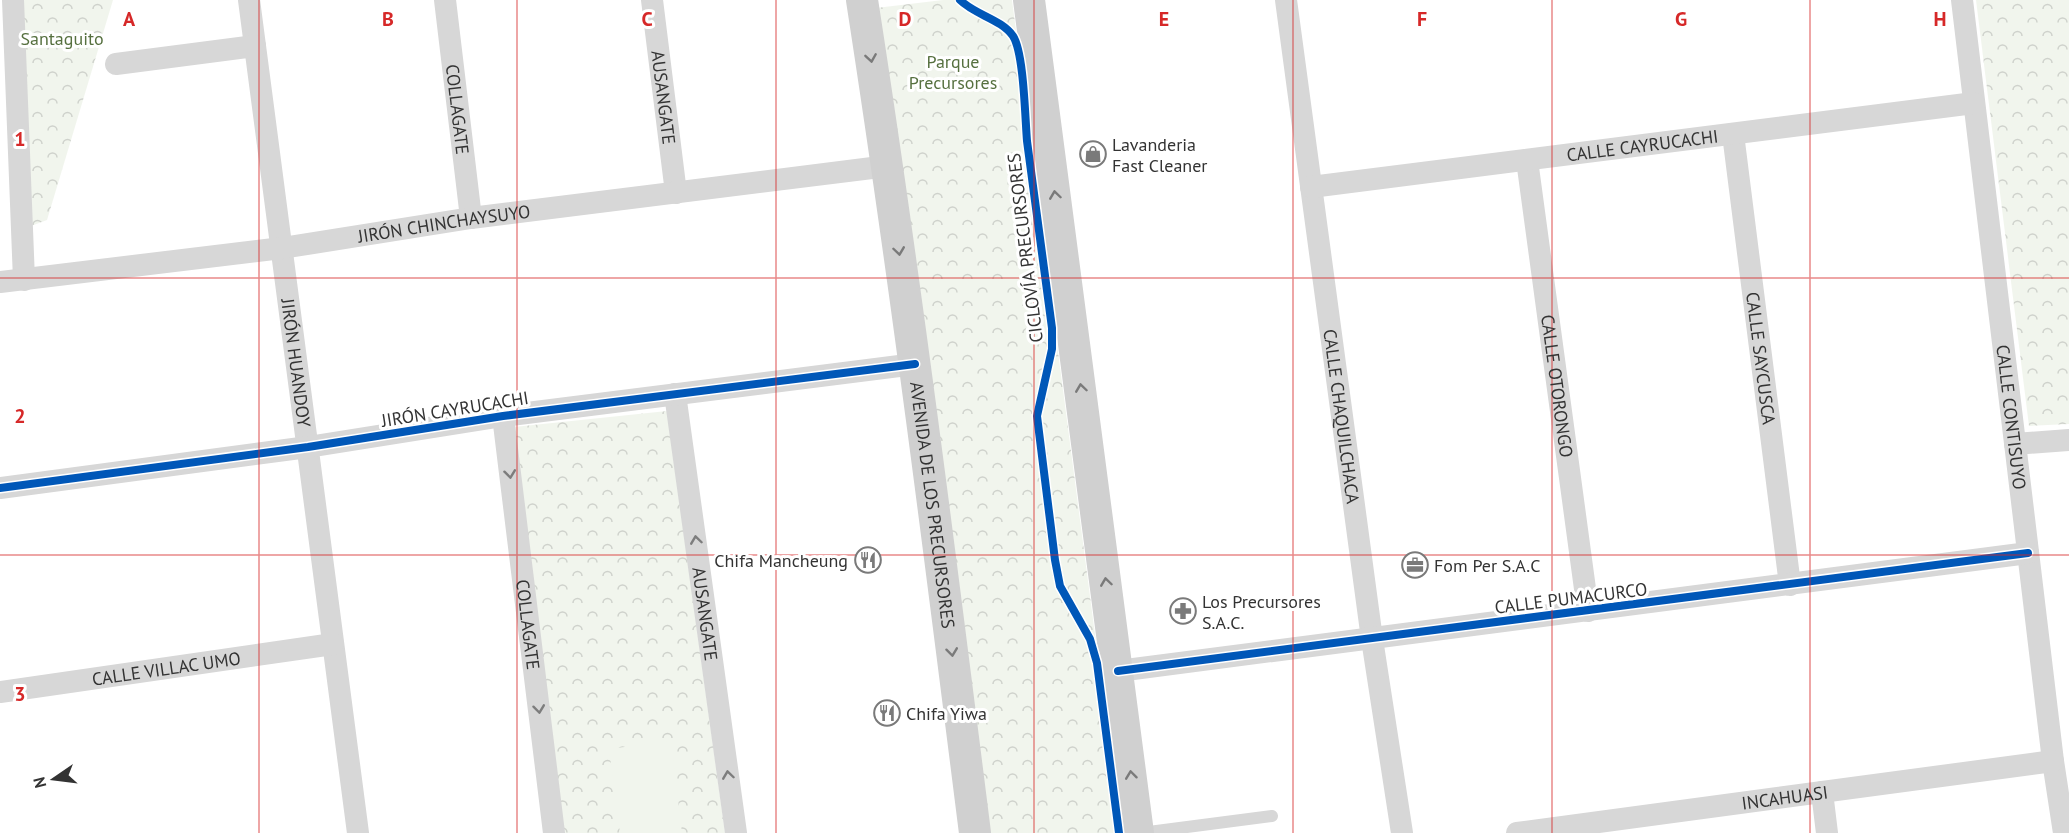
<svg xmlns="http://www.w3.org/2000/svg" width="2069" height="833" font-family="'PT Sans',sans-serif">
<defs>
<pattern id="park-crowns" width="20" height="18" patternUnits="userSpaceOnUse" patternTransform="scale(1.5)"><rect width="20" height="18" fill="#f1f5ed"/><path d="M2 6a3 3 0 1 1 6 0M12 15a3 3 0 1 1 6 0" fill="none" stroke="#cfd2cc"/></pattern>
</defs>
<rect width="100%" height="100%" fill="#fff"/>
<!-- park -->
<g fill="url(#park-crowns)">
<path d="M 23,0 L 113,0 L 47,220 L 31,226 Z"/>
<path d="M 943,0 L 1012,0 L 1121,833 L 985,833 L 876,8 Z"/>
<path d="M 1976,0 L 2069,0 L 2069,424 L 2029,426 Z"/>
<path d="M 667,411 L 725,833 L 562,833 L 514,427 Z"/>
</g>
<!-- garden -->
<path fill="#f1f5ed" d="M 671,741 L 682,833 L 620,833 L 609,749 Z"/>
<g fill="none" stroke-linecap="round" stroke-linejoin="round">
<!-- lane -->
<path stroke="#d7d7d7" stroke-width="12" d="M 1141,833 L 1272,816"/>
<!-- street -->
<g stroke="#d7d7d7" stroke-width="22">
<path d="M 13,0 L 24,280"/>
<path id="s1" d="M 249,0 L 358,833"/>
<path id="s2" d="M 445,0 L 471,218"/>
<path id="s3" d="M 652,0 L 676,193"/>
<path id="s4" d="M 1286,0 L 1372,639 L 1402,833"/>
<path id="s5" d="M 1962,0 L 2053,761 L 2064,833"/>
<path d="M 116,64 L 255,46"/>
<path id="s6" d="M 1733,134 L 1790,585"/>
<path id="s7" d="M 1527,160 L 1588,611"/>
<path id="s8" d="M 1311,187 L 1974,103"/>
<path id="s9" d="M 0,282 L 282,248 L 471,218 L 888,166"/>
<path id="s10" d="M 675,394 L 736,833"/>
<path id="s11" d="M 503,416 L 554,833"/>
<path d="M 2015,444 L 2069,440"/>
<path d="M 0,488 L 308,447 L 503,416 L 915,364"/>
<path d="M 1118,671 L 2028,553"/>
<path id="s12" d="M 0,692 L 333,644"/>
<path d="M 1822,792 L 1827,833"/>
<path id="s13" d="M 1517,833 L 2053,761"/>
</g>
<!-- secondary -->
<g stroke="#d0d0d0" stroke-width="32">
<path id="s14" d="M 862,0 C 905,277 940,555 975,833"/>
<path d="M 1029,0 L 1138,833"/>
</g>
<!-- cycleway casing -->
<g stroke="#fff" stroke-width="11">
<g id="cycleway">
<path d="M 960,0 C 975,15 1001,19 1013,36 C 1024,53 1025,118 1027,141 C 1035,204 1044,266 1052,328 L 1052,349 L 1037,416 L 1055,560 L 1060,586 L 1090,639 L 1097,663 L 1119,833"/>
<path d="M 0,488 L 308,447 L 503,416 L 915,364"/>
<path d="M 1118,671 L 2028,553"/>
</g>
</g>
<!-- cycleway -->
<use href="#cycleway" stroke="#0057b8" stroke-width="8"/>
</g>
<!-- one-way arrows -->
<defs><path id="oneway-chevron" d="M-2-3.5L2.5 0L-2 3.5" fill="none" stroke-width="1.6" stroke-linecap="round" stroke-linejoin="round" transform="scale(1.5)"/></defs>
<g stroke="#7a7a7a">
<use href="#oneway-chevron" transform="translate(871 58) rotate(81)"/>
<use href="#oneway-chevron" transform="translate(1055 195) rotate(-98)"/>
<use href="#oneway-chevron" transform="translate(899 251) rotate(82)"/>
<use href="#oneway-chevron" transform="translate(1081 388) rotate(-98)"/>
<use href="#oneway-chevron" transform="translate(1106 582) rotate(-98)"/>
<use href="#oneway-chevron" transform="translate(952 652) rotate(83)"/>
<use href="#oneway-chevron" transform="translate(1131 775) rotate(-97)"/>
</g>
<g stroke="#7d7d7d">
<use href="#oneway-chevron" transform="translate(510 474) rotate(83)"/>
<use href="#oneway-chevron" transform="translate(696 540) rotate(-98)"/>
<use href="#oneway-chevron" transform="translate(539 709) rotate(83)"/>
<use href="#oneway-chevron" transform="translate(728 775) rotate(-98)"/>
</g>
<!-- grid -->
<path fill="none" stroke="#d62828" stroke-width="1.5" stroke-opacity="0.55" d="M 259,0 L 259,833M 517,0 L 517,833M 776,0 L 776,833M 1034,0 L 1034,833M 1293,0 L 1293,833M 1552,0 L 1552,833M 1810,0 L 1810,833M 0,278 L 2069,278M 0,555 L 2069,555"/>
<!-- icons -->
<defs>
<g id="shop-ring" transform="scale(1.35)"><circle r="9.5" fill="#fff" stroke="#7a7a7a" stroke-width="1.5"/><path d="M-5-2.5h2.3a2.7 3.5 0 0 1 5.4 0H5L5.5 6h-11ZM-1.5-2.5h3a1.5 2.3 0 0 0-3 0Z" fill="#7a7a7a"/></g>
<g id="restaurant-ring" transform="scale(1.35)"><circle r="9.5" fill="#fff" stroke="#7a7a7a" stroke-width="1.5"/><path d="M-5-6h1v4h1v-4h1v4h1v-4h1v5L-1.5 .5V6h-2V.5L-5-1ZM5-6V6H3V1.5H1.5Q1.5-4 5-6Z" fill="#7a7a7a"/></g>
<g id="office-ring" transform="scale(1.35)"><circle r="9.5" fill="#fff" stroke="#7a7a7a" stroke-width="1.5"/><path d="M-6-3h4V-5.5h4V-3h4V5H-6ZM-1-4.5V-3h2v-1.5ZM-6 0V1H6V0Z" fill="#7a7a7a"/></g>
<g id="pharmacy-ring" transform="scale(1.35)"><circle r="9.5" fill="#fff" stroke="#7a7a7a" stroke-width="1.5"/><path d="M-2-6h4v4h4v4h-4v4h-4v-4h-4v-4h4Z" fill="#7a7a7a"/></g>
</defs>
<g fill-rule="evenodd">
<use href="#shop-ring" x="1093" y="154"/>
<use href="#restaurant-ring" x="868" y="560"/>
<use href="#office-ring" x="1415" y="565"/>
<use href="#pharmacy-ring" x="1183" y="611"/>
<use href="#restaurant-ring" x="887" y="713"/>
</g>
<g text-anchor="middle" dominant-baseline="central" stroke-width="6" stroke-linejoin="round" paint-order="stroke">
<!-- park labels -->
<g font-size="18" fill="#56703f" stroke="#fff">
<text x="62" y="38">Santaguito</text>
<text x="953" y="61">Parque<tspan x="953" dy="21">Precursores</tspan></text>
</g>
<!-- street labels -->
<g font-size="18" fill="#333" stroke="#fff">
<text stroke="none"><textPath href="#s3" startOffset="98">AUSANGATE</textPath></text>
<text stroke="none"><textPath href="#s2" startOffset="110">COLLAGATE</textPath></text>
<text stroke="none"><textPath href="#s8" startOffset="334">CALLE CAYRUCACHI</textPath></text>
<text stroke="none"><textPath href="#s9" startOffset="448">JIRÓN CHINCHAYSUYO</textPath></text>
<text transform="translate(1025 248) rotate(-97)">CICLOVÍA PRECURSORES</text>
<text stroke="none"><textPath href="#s6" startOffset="226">CALLE SAYCUSCA</textPath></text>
<text stroke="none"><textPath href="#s1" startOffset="366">JIRÓN HUANDOY</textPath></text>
<text stroke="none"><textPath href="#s7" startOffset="228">CALLE OTORONGO</textPath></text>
<text transform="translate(455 409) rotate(-9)">JIRÓN CAYRUCACHI</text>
<text stroke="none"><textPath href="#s4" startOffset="420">CALLE CHAQUILCHACA</textPath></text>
<text stroke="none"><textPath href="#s5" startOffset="420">CALLE CONTISUYO</textPath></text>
<text stroke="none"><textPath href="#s14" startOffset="510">AVENIDA DE LOS PRECURSORES</textPath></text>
<text transform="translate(1571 598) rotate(-7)">CALLE PUMACURCO</text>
<text stroke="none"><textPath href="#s10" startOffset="222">AUSANGATE</textPath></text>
<text stroke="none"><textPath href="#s11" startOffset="210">COLLAGATE</textPath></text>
<text stroke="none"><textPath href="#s12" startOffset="168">CALLE VILLAC UMO</textPath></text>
<text stroke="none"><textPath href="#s13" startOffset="270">INCAHUASI</textPath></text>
</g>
<!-- poi labels -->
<g font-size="18" fill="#333" stroke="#fff" text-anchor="start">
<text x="1112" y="144">Lavanderia<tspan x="1112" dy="21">Fast Cleaner</tspan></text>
<text x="848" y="560" text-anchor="end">Chifa Mancheung</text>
<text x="1434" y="565">Fom Per S.A.C</text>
<text x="1202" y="601">Los Precursores<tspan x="1202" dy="21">S.A.C.</tspan></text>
<text x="906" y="713">Chifa Yiwa</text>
</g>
</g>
<g font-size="20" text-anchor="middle" font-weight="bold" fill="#d62828" stroke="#fff" stroke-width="6" stroke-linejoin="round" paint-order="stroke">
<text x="129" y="26">A</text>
<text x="388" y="26">B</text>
<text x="647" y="26">C</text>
<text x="905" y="26">D</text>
<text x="1164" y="26">E</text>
<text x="1422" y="26">F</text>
<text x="1681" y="26">G</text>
<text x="1940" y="26">H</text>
<text x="20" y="146">1</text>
<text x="20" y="423">2</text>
<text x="20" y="701">3</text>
</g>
<!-- north arrow -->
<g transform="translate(54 779) rotate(256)" stroke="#ffffff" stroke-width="4.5" paint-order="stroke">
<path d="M0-4.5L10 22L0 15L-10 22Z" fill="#333333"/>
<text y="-9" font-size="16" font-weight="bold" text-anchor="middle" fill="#333333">N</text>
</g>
</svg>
